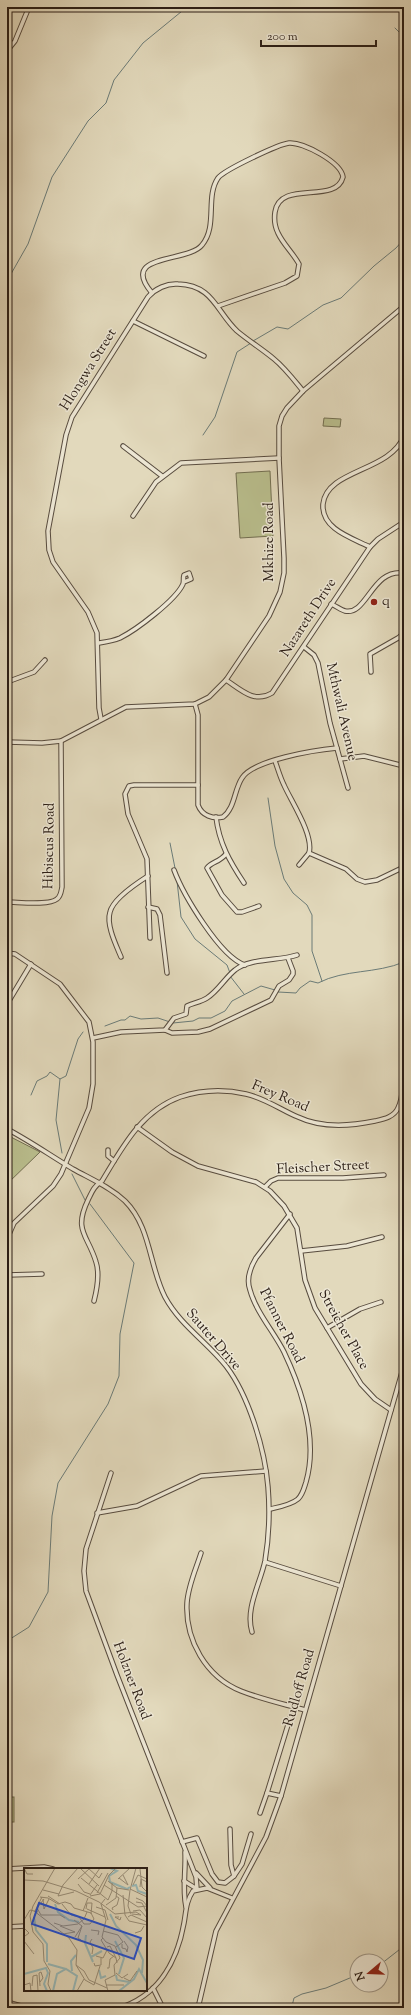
<svg xmlns="http://www.w3.org/2000/svg" width="411" height="2015" font-family="'Sorts Mill Goudy',serif">
<rect width="100%" height="100%" fill="#e2d9bc"/>
<filter id="stains"><feTurbulence type="fractalNoise" baseFrequency=".005" numOctaves="4"/><feColorMatrix values="0 0 0 0 .2 0 0 0 0 .09 0 0 0 0 .02 0 0 0 .5 -.17"/></filter>
<radialGradient id="worn" r=".72"><stop offset=".6" stop-color="#630" stop-opacity="0"/><stop offset="1" stop-color="#630" stop-opacity=".3"/></radialGradient>
<!-- green -->
<g fill="#b9be8d" stroke="#726e51">
<path d="M 324,418 L 341,419 L 340,427 L 323,426 Z"/>
<path d="M 270,471 L 273,536 L 240,538 L 236,473 Z"/>
<path d="M 7,1135 L 40,1152 L 7,1184 Z"/>
<rect x="7" y="1797" width="7" height="25"/>
</g>
<g fill="none" stroke-linecap="round" stroke-linejoin="round">
<!-- stream -->
<g stroke="#6b7b77" stroke-width="1">
<path d="M 395,28 L 404,37"/>
<path d="M 7,281 L 28,244 L 52,177 L 88,121 L 106,103 L 114,80 L 143,43 L 187,7"/>
<path d="M 253,341 L 277,327 L 288,329 L 323,305 L 341,298 L 374,266 L 396,248 L 404,239"/>
<path d="M 203,435 L 215,417 L 237,352 L 251,343"/>
<path d="M 268,798 L 275,846 L 284,879 L 293,893 L 307,905 L 312,915 L 312,951 L 322,981"/>
<path d="M 170,843 L 175,868"/>
<path d="M 177,881 L 181,917 L 195,939 L 227,965 L 230,973"/>
<path d="M 230,976 L 244,994"/>
<path d="M 278,992 L 296,993 L 300,988 L 310,981 L 318,983 C 345,969 376,974 404,962"/>
<path d="M 105,1026 L 121,1020 L 125,1020 L 130,1016 L 141,1019 L 158,1018 L 173,1023 L 193,1021 L 199,1018 L 211,1018 L 225,1011 L 232,1001 L 261,986 L 275,990"/>
<path d="M 60,1079 L 56,1120 L 62,1153"/>
<path d="M 31,1095 L 37,1081 L 47,1076 L 50,1072 L 60,1079 L 66,1076 L 78,1039 L 83,1032"/>
<path d="M 72,1174 L 85,1200"/>
<path d="M 7,1641 L 29,1627 L 48,1592 L 52,1516 L 58,1483 L 108,1404 L 119,1376 L 120,1334 L 134,1263 L 90,1204"/>
<path d="M 381,1964 L 404,1946"/>
<path d="M 289,2008 L 292,2006 L 294,1998 L 302,1994 L 326,1988 L 357,1975"/>
</g>
<!-- minor casing -->
<g stroke="#584c3f" stroke-width="5.5">
<g id="minor">
<path d="M 7,51 L 15,41 L 29,7"/>
<path d="M 152,293 C 118,253 188,263 202,245 C 218,226 205,197 218,178 C 224,170 279,144 289,143 C 303,142 341,162 343,177 C 336,205 280,179 275,212 C 274,219 275,227 278,233 C 283,244 293,253 299,264 L 297,276 L 285,283 L 218,306"/>
<path d="M 133,321 L 204,356"/>
<path d="M 123,446 L 162,476"/>
<path d="M 133,516 L 156,482 L 181,463 L 279,458"/>
<path d="M 370,547 C 352,538 321,529 323,504 C 327,469 390,472 404,436"/>
<path d="M 331,604 C 336,606 341,610 345,611 C 367,616 372,568 404,573"/>
<path d="M 99,643 C 106,642 113,641 120,638 C 136,630 176,600 183,584 C 184,581 183,578 184,575 L 189,573 L 191,579 L 184,582"/>
<path d="M 304,647 L 314,655 L 318,663 L 330,723 L 348,788"/>
<path d="M 371,672 L 370,654 L 398,638 L 404,633"/>
<path d="M 226,680 C 240,689 254,704 272,693 L 370,547 L 378,539 L 404,522"/>
<path d="M 7,682 L 34,672 L 45,660"/>
<path d="M 195,704 L 198,715 L 198,805 C 202,816 213,819 223,817 C 235,808 234,790 242,778 C 253,760 315,750 337,748"/>
<path d="M 101,719 L 99,708 L 97,633 L 88,612 L 53,562 L 49,550 L 48,531 L 66,435 L 72,417 L 148,297 C 155,289 167,283 178,284 C 213,285 216,311 237,331 C 249,341 262,349 274,359 C 285,368 294,380 303,391"/>
<path d="M 7,742 L 42,743 L 61,741 L 126,707 L 195,704 L 209,697 L 226,680 L 269,616 L 280,592 L 284,573 L 284,558 L 279,458 L 279,426 L 282,416 L 287,408 L 303,391 L 404,306"/>
<path d="M 340,759 L 364,756 L 404,766"/>
<path d="M 275,761 C 278,769 280,777 284,785 C 291,801 314,835 309,853 L 299,865"/>
<path d="M 216,817 C 219,843 230,862 244,883"/>
<path d="M 309,853 L 346,869 L 357,879 L 365,882 L 377,880 L 404,867"/>
<path d="M 226,854 C 220,862 211,862 207,868 L 222,895 L 237,912 L 242,912 L 259,906"/>
<path d="M 174,870 C 183,894 220,957 245,965"/>
<path d="M 7,902 C 18,902 49,906 57,899 C 61,896 61,892 62,887 L 61,741"/>
<path d="M 148,907 L 157,909 L 160,915 L 167,973"/>
<path d="M 150,938 L 147,859 L 128,814 L 125,794 L 129,786 L 134,785 L 198,785"/>
<path d="M 7,953 L 15,954 L 60,984 L 89,1022 L 93,1042 L 93,1084 L 89,1108 L 61,1174 L 53,1186 L 14,1223 L 7,1239 L 9,1375 L 7,1388"/>
<path d="M 121,957 C 116,945 106,925 110,912 C 113,899 137,883 148,876"/>
<path d="M 7,1004 L 31,964"/>
<path d="M 165,1030 L 172,1033 L 198,1032 L 210,1029 L 271,1000 L 279,986 L 289,980 L 293,974 L 293,971 L 288,958"/>
<path d="M 93,1038 L 121,1032 L 165,1030 L 174,1018 L 186,1014 L 187,1006 C 193,1003 201,1002 207,998 C 218,991 225,978 235,970 C 249,958 279,961 297,955"/>
<path d="M 137,1127 L 172,1152 L 198,1166 L 256,1182 L 270,1191 L 284,1206 L 297,1228 L 305,1280 L 315,1308 L 361,1384 L 375,1399 L 391,1410"/>
<path d="M 7,1129 C 30,1141 51,1156 73,1169 C 91,1179 110,1187 125,1201 C 151,1227 149,1266 165,1297 C 180,1325 207,1342 226,1366 C 249,1396 265,1450 268,1487 C 270,1512 269,1537 265,1561 C 260,1584 245,1609 252,1632"/>
<path d="M 108,1150 L 108,1156 L 114,1161"/>
<path d="M 265,1187 L 271,1181 L 278,1178 L 343,1178 L 384,1175"/>
<path d="M 301,1251 L 347,1246 L 382,1237"/>
<path d="M 8,1275 L 42,1274"/>
<path d="M 94,1301 C 97,1289 100,1274 96,1262 C 88,1235 73,1231 88,1200 C 92,1192 94,1186 102,1181 C 122,1148 141,1111 180,1097 C 201,1090 224,1089 246,1094 C 265,1098 281,1110 298,1117 C 321,1128 351,1126 375,1121 C 384,1119 394,1117 398,1108 C 405,1094 403,1066 403,1051"/>
<path d="M 327,1328 L 360,1309 L 381,1302"/>
<path d="M 111,1473 L 86,1549 L 84,1571 L 86,1591 L 117,1675 L 196,1877 L 197,1889"/>
<path d="M 270,1509 C 279,1507 291,1505 298,1499 C 303,1494 304,1488 306,1482 C 318,1440 302,1390 284,1352 C 274,1332 256,1312 250,1290 C 246,1279 250,1268 256,1258 L 290,1214"/>
<path d="M 97,1513 L 137,1506 L 201,1476 L 266,1471"/>
<path d="M 201,1553 C 196,1569 188,1586 187,1603 C 185,1640 206,1677 241,1691 C 261,1699 284,1704 305,1710"/>
<path d="M 265,1562 L 341,1586"/>
<path d="M 281,1796 L 267,1793 L 291,1715"/>
<path d="M 260,1813 L 267,1793"/>
<path d="M 182,1842 L 197,1838 L 212,1874 L 218,1882 L 225,1883 L 234,1876 L 231,1865 L 230,1829"/>
<path d="M 185,1852 C 186,1871 182,1889 186,1907"/>
<path d="M 7,1869 L 44,1867 L 53,1869"/>
<path d="M 196,1873 L 210,1888"/>
<path d="M 234,1876 L 242,1864 L 251,1834"/>
<path d="M 184,1881 L 197,1889"/>
<path d="M 7,1927 L 25,1926"/>
<path d="M 153,1988 L 163,2008"/>
<path d="M 7,2002 L 28,2008"/>
<path d="M 119,2008 C 158,1996 177,1962 184,1923 C 186,1912 186,1901 193,1891 L 207,1888 L 232,1898"/>
<path d="M 198,2008 L 216,1931 L 266,1837 L 281,1796 L 404,1365"/>
</g>
</g>
<!-- minor -->
<use href="#minor" stroke="#ece6d3" stroke-width="3.5"/>
</g>
<!-- markers -->
<circle fill="#8f2418" stroke="#ece6d3" stroke-width="1.5" cx="374" cy="602" r="4"/>
<g text-anchor="middle" dominant-baseline="central" stroke-width="3" stroke-linejoin="round" paint-order="stroke">
<!-- street labels -->
<g font-size="14" fill="#2a1d15" stroke="#ece6d3">
<text transform="translate(89 370) rotate(-58)">Hlongwa Street</text>
<text transform="translate(270 542) rotate(-90)">Mkhize Road</text>
<text transform="translate(309 618) rotate(-57)">Nazareth Drive</text>
<text transform="translate(341 712) rotate(77)">Mthwali Avenue</text>
<text transform="translate(50 846) rotate(-89)">Hibiscus Road</text>
<text transform="translate(280 1097) rotate(23)">Frey Road</text>
<text transform="translate(323 1168) rotate(-3)">Fleischer Street</text>
<text transform="translate(281 1326) rotate(63)">Pfanner Road</text>
<text transform="translate(343 1330) rotate(61)">Streicher Place</text>
<text transform="translate(213 1340) rotate(49)">Sauter Drive</text>
<text transform="translate(131 1681) rotate(69)">Holzner Road</text>
<text transform="translate(300 1688) rotate(-74)">Rudloff Road</text>
</g>
<!-- poi labels -->
<g font-size="14" fill="#2a1d15" stroke="#ece6d3" text-anchor="start">
<text x="382" y="602">q</text>
</g>
</g>
<!-- overview -->
<g transform="translate(24 1868)">
<rect width="123" height="123" fill="#e2d9bc"/>
<path fill="none" stroke="#97b9b9" stroke-width="2" d="M 86,0 L 93,3 L 85,8 L 86,14 L 103,21 L 106,19M 108,18 L 112,17 L 114,23 L 123,26M 31,36 L 34,44 L 45,52 L 55,54M 86,46 L 92,58 L 112,77 L 119,92 L 118,105M 10,49 L 12,62 L 23,76 L 23,94M 62,67 L 61,75 L 69,94M 91,73 L 100,90 L 95,106M 67,89 L 78,83M 24,96 L 42,101M 75,102 L 77,110 L 82,108M 48,103 L 47,93 L 52,87M 0,106 L 22,100 L 24,105 L 20,116 L 23,123M 92,107 L 93,112 L 105,114M 29,123 L 33,106 L 42,101 L 53,108 L 49,123M 95,123 L 110,111 L 115,101 L 123,115"/>
<path fill="none" stroke="#988e79" stroke-width="1" d="M 0,0 L 3,6 L 9,6M 56,0 L 75,18M 64,0 L 75,10 L 78,5M 116,1 L 118,19 L 123,24M 57,10 L 84,32 L 88,23 L 88,15M 95,10 L 104,17 L 99,7M 54,11 L 65,1M 94,11 L 106,0M 0,12 L 19,13 L 52,23 L 75,34 L 91,46 L 112,44 L 117,47 L 108,46M 84,13 L 93,20 L 105,22M 54,16 L 60,24 L 66,26M 65,16 L 76,0M 80,17 L 114,39 L 123,38M 109,17 L 114,7 L 123,11M 116,19 L 117,11 L 123,14M 106,21 L 123,29M 19,22 L 35,26M 73,25 L 84,5M 66,27 L 73,17M 99,27 L 101,47 L 105,53 L 123,57M 24,28 L 36,36M 34,28 L 39,17 L 54,0M 34,28 L 50,24M 66,28 L 76,26 L 85,7 L 92,0M 16,29 L 24,30 L 34,36 L 41,34 L 47,36 L 50,40 L 67,45 L 70,51M 112,30 L 119,33 L 123,38M 19,31 L 20,41 L 25,31M 81,31 L 77,36 L 82,52 L 78,69 L 82,74 L 91,78 L 96,90 L 90,97 L 91,107 L 81,112 L 84,123M 112,34 L 118,35 L 123,45M 38,36 L 47,47 L 55,49 L 60,56 L 66,56 L 70,51M 82,37 L 92,30 L 93,20M 72,39 L 81,42 L 84,52M 62,41 L 63,35 L 68,35 L 67,46M 63,41 L 81,49M 89,42 L 88,40 L 93,37 L 95,30 L 92,28M 10,43 L 45,70 L 53,82 L 52,97 L 60,103 L 65,112 L 83,120M 11,43 L 18,29M 59,43 L 64,30M 109,43 L 116,42 L 123,50M 107,46 L 104,38 L 106,22 L 112,0M 17,47 L 36,47 L 41,50M 17,47 L 13,40 L 20,31M 95,49 L 91,49 L 96,52 L 97,49M 104,49 L 107,47 L 123,54M 0,52 L 6,42 L 14,44M 50,52 L 58,58 L 54,70 L 57,72M 30,55 L 39,58 L 54,56 L 60,51 L 63,44M 36,58 L 51,64M 0,60 L 5,65 L 1,68M 67,62 L 75,63 L 74,67M 79,63 L 94,67 L 99,74 L 92,79M 111,65 L 117,63 L 120,58M 39,66 L 51,64M 51,69 L 58,58M 79,70 L 77,72 L 85,85 L 92,90 L 93,95M 0,73 L 10,86M 98,76 L 98,80 L 102,81 L 103,84 L 104,79 L 100,73M 83,79 L 86,78 L 92,90M 68,86 L 69,80 L 66,74 L 68,71M 72,88 L 79,90 L 83,82M 70,95 L 71,98 L 77,97 L 77,90M 52,97 L 61,112 L 70,117 L 76,98M 83,100 L 85,100 L 86,91 L 90,88M 92,105 L 98,110 L 104,106M 100,110 L 106,113 L 113,103M 0,117 L 6,115 L 7,123M 82,117 L 100,117M 8,118 L 9,108 L 13,107 L 14,123M 16,118 L 15,105 L 17,104 L 19,110 L 16,114M 27,123 L 24,116 L 26,103 L 20,93 L 19,76 L 9,64 L 6,48 L 9,38 L 31,0M 53,123 L 60,111"/>
<path fill="#1d4ed8" fill-opacity="0.15" stroke="#1d4ed8" stroke-width="2" d="M 15,35 L 117,70 L 110,91 L 8,56 Z"/>
<rect width="123" height="123" fill="none" stroke="#2a1d15" stroke-width="2"/>
</g>
<!-- margin -->
<rect width="411" height="2015" fill="none" stroke="#e2d9bc" stroke-width="24"/>
<rect x="8" y="8" width="395" height="1999" fill="none" stroke="#2a1d15" stroke-width="2"/>
<rect x="12" y="12" width="387" height="1991" fill="none" stroke="#2a1d15"/>
<!-- north arrow -->
<g transform="translate(369 1973) rotate(251)"><circle r="19" fill="#ece6d3" stroke="#9e9687"/>
<path d="M0-3L7 15L0 10L-7 15Z" fill="#8f2418"/>
<text y="-6" font-size="11" font-weight="bold" text-anchor="middle" fill="#2a1d15">N</text>
</g>
<!-- scale -->
<path d="M261 40v6h115v-6" fill="none" stroke="#2a1d15" stroke-width="2"/>
<text x="267" y="40" font-size="12" fill="#2a1d15" stroke="#ece6d3" stroke-width="3" paint-order="stroke">200 m</text>
<rect width="100%" height="100%" filter="url(#stains)"/>
<rect width="100%" height="100%" fill="url(#worn)"/>
</svg>
